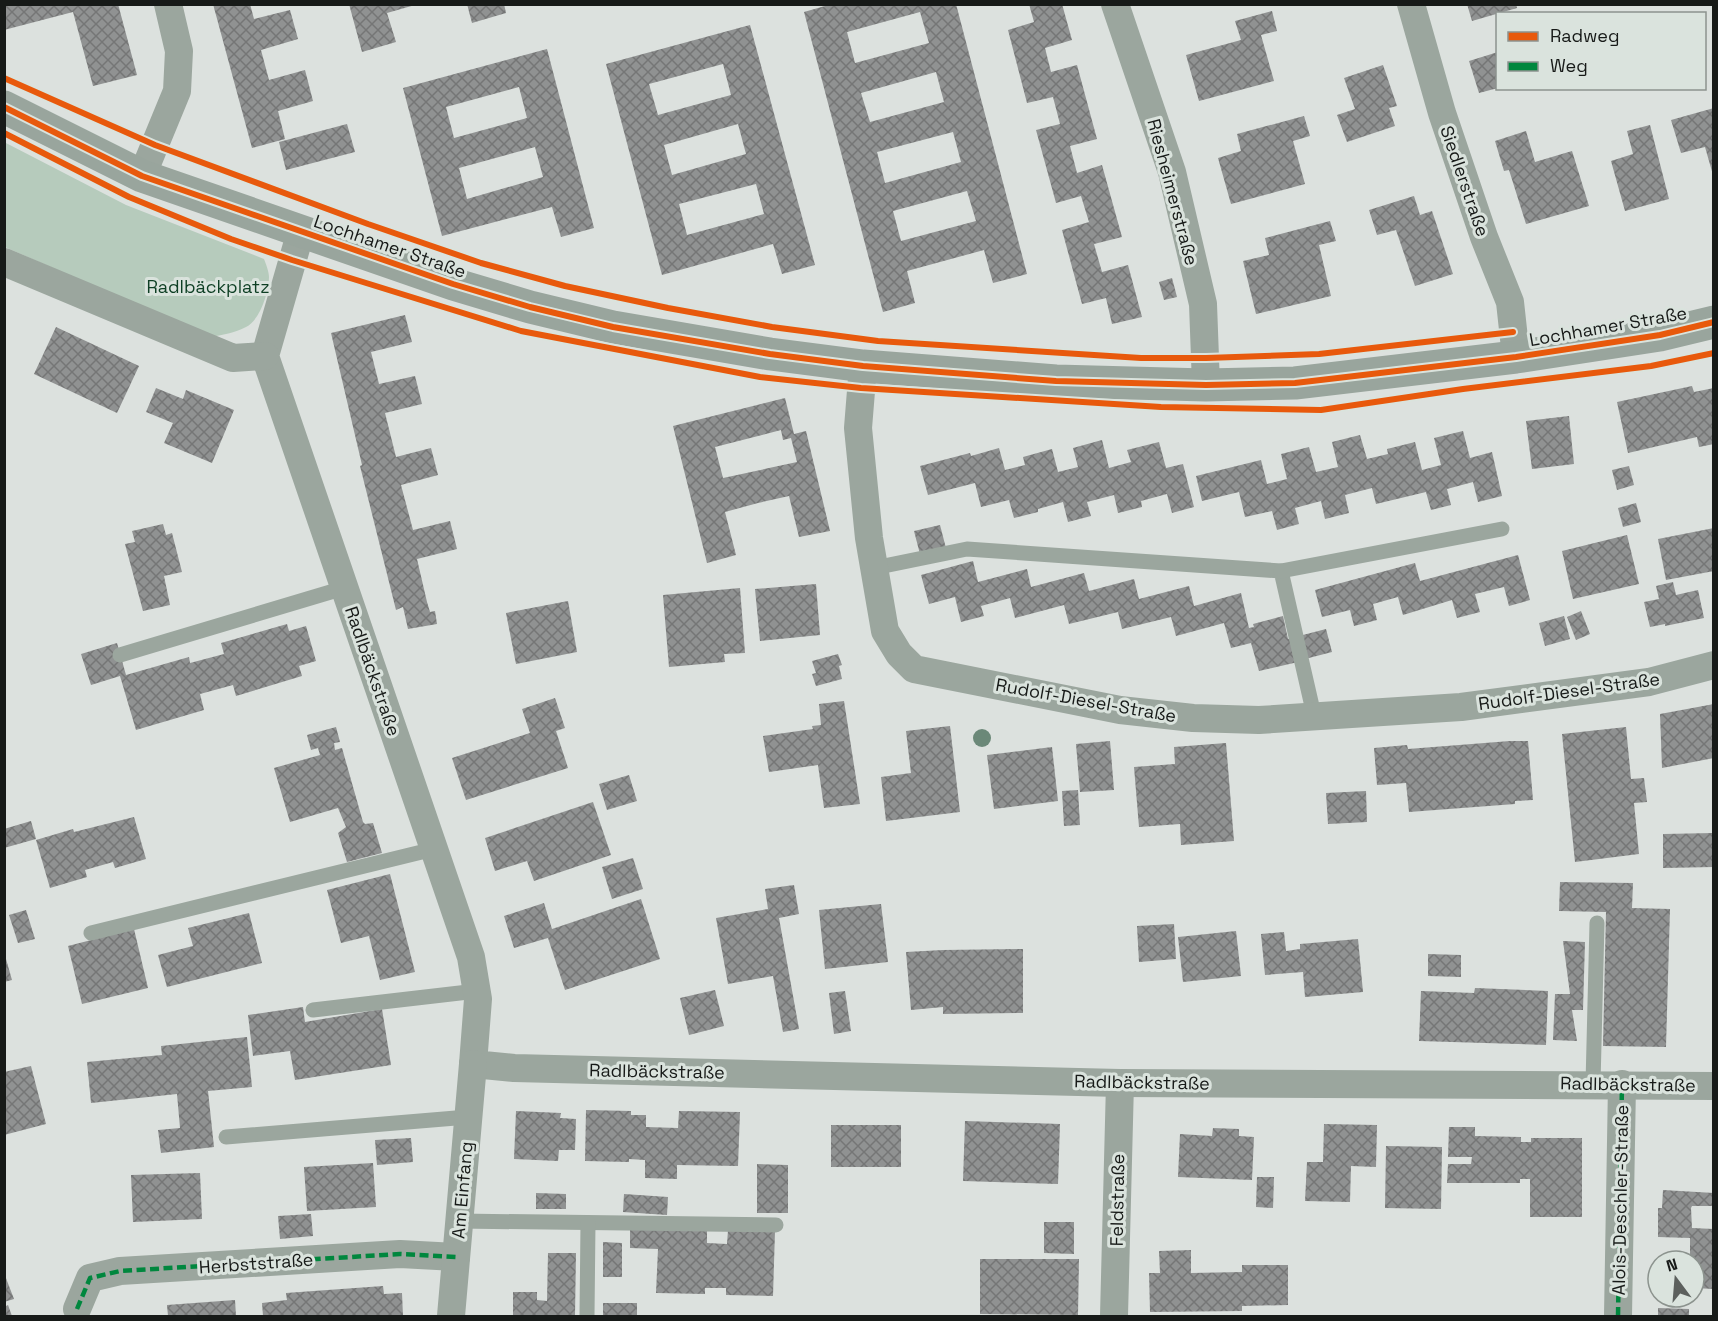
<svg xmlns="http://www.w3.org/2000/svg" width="1718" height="1321" font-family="'Space Grotesk',sans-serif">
<defs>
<pattern id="building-cross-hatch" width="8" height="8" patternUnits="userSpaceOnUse" patternTransform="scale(1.5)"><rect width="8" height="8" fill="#909292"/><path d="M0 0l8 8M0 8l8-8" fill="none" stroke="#757676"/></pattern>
</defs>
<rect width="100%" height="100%" fill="#dce1de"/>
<!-- green -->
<path fill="#b6cbbc" d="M 4,142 L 126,205 L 264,259 C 266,264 269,272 269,277 C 269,292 260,320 246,327 C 235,333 222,335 210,337 L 5,247 Z"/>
<!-- building -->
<g fill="url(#building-cross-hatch)" fill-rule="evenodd">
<path d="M 4,4 L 118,4 L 137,75 L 93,86 L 73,12 L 4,30 Z"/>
<path d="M 213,4 L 250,4 L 254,19 L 290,10 L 298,39 L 261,50 L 269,80 L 305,70 L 313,101 L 278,111 L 285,139 L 252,148 Z"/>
<path d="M 349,4 L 415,4 L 415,5 L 387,13 L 396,42 L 362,52 Z"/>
<path d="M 467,4 L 504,4 L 506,13 L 472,23 Z"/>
<path d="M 832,4 L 956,4 L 1027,274 L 993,283 L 984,250 L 907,271 L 915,303 L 883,312 L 804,12 ZM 920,12 L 929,43 L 855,63 L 847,32 ZM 936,72 L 944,102 L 870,122 L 861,93 ZM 953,132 L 961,162 L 885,183 L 877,152 ZM 967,191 L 976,221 L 901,241 L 893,211 Z"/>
<path d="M 1029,4 L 1062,4 L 1072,40 L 1045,48 L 1051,72 L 1077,65 L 1097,139 L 1070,146 L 1077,173 L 1102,165 L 1122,237 L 1094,244 L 1102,272 L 1128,265 L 1142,317 L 1112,324 L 1106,298 L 1082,304 L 1062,230 L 1089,222 L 1081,196 L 1056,203 L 1036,130 L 1060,124 L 1053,97 L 1027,103 L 1008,30 L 1034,22 Z"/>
<path d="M 1467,4 L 1516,4 L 1517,8 L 1472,21 Z"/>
<path d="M 1272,11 L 1277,31 L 1261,35 L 1274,81 L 1199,101 L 1186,55 L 1241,40 L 1235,21 Z"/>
<path d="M 750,25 L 815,265 L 782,274 L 773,244 L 662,275 L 606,64 ZM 723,64 L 731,95 L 658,115 L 649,84 ZM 738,124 L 746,154 L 672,175 L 664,145 ZM 756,184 L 764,214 L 687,235 L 679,204 Z"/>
<path d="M 547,49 L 594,228 L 561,237 L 552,207 L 442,236 L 403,88 ZM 519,87 L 527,118 L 454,138 L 446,107 ZM 535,147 L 543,177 L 467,199 L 459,168 Z"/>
<path d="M 1498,52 L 1498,88 L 1479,93 L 1469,61 Z"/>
<path d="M 1383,65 L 1397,106 L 1389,108 L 1395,126 L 1347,142 L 1337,115 L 1355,109 L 1344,78 Z"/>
<path d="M 1714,108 L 1714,175 L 1713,175 L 1705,147 L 1681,153 L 1671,120 Z"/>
<path d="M 1304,116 L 1310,136 L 1293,141 L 1305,184 L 1231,204 L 1218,158 L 1241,151 L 1237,134 Z"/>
<path d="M 347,124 L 355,152 L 286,170 L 279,142 Z"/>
<path d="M 1650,125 L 1669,199 L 1625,211 L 1611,161 L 1633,154 L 1627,131 Z"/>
<path d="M 1526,131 L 1535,162 L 1572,151 L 1589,206 L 1526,224 L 1509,170 L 1504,171 L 1495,141 Z"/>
<path d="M 1414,196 L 1420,215 L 1432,211 L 1453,274 L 1415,286 L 1396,230 L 1377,235 L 1369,210 Z"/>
<path d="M 1330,221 L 1336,241 L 1319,245 L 1331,296 L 1256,314 L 1243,261 L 1269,255 L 1265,238 Z"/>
<path d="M 1172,278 L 1177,297 L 1164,300 L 1159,282 Z"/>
<path d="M 405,315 L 412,342 L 371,352 L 379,384 L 415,376 L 422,404 L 385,413 L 396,457 L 431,448 L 438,475 L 401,485 L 413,530 L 450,521 L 457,549 L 417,559 L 427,602 L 430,612 L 435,611 L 437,624 L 408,629 L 403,607 L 396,610 L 360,466 L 362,465 L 331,333 Z"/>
<path d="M 56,327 L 139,366 L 117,413 L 34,374 Z"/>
<path d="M 1692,386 L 1694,392 L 1714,388 L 1714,444 L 1699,447 L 1697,437 L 1628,453 L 1617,402 Z"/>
<path d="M 156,388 L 183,399 L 186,390 L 234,410 L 212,463 L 164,443 L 173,423 L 146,412 Z"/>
<path d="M 785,398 L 794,434 L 806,431 L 830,531 L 799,537 L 789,496 L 758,503 L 725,512 L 736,555 L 707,563 L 673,426 ZM 781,430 L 783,440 L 791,438 L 797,462 L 723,478 L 715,447 Z"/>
<path d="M 1569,416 L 1574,464 L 1532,469 L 1526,421 Z"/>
<path d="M 1463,431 L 1470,458 L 1492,452 L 1502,496 L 1478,502 L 1473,482 L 1447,489 L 1451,505 L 1431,510 L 1426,492 L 1376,504 L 1372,488 L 1345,495 L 1349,513 L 1325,519 L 1321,501 L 1295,508 L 1299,524 L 1277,530 L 1272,511 L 1245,517 L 1239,492 L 1202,501 L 1196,476 L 1261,460 L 1267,484 L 1287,479 L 1281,454 L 1309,447 L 1316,472 L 1338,467 L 1332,442 L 1360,435 L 1367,459 L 1388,454 L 1387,449 L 1415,442 L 1422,470 L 1441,465 L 1434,438 Z"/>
<path d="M 1102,440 L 1109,468 L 1131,462 L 1127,450 L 1159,442 L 1166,468 L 1183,464 L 1194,507 L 1172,513 L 1167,494 L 1141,501 L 1142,507 L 1118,513 L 1114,495 L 1087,502 L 1091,516 L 1068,522 L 1063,502 L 1038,509 L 1038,512 L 1014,518 L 1009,500 L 981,507 L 975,483 L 928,495 L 920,466 L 970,453 L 971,456 L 999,448 L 1005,470 L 1025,465 L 1023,457 L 1052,449 L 1058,472 L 1078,467 L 1073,448 Z"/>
<path d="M 1629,466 L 1634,485 L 1617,490 L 1612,470 Z"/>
<path d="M 1636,503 L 1641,522 L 1623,527 L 1618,508 Z"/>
<path d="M 163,524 L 166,535 L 172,533 L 182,572 L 164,576 L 170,605 L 143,611 L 125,544 L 135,542 L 132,531 Z"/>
<path d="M 940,525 L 947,552 L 921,558 L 914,531 Z"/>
<path d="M 1714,528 L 1714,571 L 1666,580 L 1658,539 Z"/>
<path d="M 1627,535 L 1639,584 L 1573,599 L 1562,551 Z"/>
<path d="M 1518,555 L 1530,600 L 1509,606 L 1504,587 L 1475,594 L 1480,612 L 1457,618 L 1452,600 L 1403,615 L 1398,597 L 1373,604 L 1377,620 L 1354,626 L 1350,610 L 1322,617 L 1315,590 L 1415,563 L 1420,581 Z"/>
<path d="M 973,561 L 978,582 L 1027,569 L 1031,587 L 1084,573 L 1089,591 L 1134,579 L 1139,599 L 1189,586 L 1194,606 L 1241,593 L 1249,628 L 1254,627 L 1253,624 L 1283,616 L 1288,639 L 1291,638 L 1298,662 L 1259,671 L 1251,643 L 1231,648 L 1224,623 L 1176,636 L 1171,617 L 1122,629 L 1118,612 L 1069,624 L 1064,605 L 1015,618 L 1010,598 L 981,606 L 984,616 L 961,622 L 955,597 L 929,604 L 921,575 Z"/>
<path d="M 1673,582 L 1676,595 L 1698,590 L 1704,618 L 1665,626 L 1665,624 L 1650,627 L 1644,602 L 1659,599 L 1656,586 Z"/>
<path d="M 816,584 L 820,635 L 760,641 L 755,589 Z"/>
<path d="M 740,588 L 745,653 L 724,654 L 725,662 L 669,667 L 663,595 Z"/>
<path d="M 568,601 L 577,652 L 516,664 L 506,613 Z"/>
<path d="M 1581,611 L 1590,634 L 1576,640 L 1567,617 Z"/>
<path d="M 1564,616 L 1570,639 L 1545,646 L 1539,623 Z"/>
<path d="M 287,624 L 289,631 L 306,626 L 316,661 L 299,666 L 302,676 L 236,696 L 233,685 L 200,694 L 204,710 L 136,730 L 120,676 L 91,685 L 81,654 L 117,643 L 126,675 L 189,657 L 190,663 L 224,654 L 221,643 Z"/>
<path d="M 1326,629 L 1332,652 L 1305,659 L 1299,636 Z"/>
<path d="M 838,654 L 842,665 L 839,666 L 842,679 L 816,686 L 812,674 L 816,673 L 812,661 Z"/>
<path d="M 555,698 L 565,728 L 556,731 L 568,768 L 466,800 L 452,758 L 530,733 L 522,709 Z"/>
<path d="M 844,701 L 860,804 L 824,808 L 818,765 L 769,772 L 763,736 L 813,729 L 812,726 L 821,725 L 819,704 Z"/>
<path d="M 1714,704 L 1714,758 L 1662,768 L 1660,714 Z"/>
<path d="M 950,726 L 960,812 L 886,821 L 881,777 L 911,773 L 906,731 Z"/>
<path d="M 336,727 L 340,742 L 334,743 L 335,750 L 342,748 L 363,822 L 365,824 L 373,823 L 382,853 L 347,862 L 338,833 L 346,827 L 338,808 L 290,822 L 274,768 L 320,755 L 318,748 L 311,750 L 307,735 Z"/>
<path d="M 1626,727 L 1631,779 L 1644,778 L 1647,802 L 1634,803 L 1639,854 L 1575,862 L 1562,734 Z"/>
<path d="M 1110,741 L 1114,790 L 1080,792 L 1076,744 Z"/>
<path d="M 1510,741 L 1528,741 L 1533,800 L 1515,801 L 1515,804 L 1409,812 L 1406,783 L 1377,785 L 1374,748 L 1407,745 L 1408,749 Z"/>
<path d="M 1226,743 L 1234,841 L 1181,845 L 1180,824 L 1139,827 L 1134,767 L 1175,764 L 1174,747 Z"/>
<path d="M 1052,747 L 1058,801 L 994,809 L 987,755 Z"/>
<path d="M 629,775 L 637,801 L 607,810 L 599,784 Z"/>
<path d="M 1078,790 L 1080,825 L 1064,826 L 1062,791 Z"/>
<path d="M 1366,791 L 1367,822 L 1328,824 L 1326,793 Z"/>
<path d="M 593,802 L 611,855 L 534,881 L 527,861 L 495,871 L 485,838 Z"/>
<path d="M 134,817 L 146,859 L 115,868 L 113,862 L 85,870 L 87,877 L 50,888 L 36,840 L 73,829 L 74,832 Z"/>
<path d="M 31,821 L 36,839 L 4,848 L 4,829 Z"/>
<path d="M 1714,833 L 1714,867 L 1663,868 L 1663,834 Z"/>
<path d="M 633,858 L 643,889 L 612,899 L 602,867 Z"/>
<path d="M 390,874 L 415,972 L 380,980 L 369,936 L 341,943 L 327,890 Z"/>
<path d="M 1560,882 L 1633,883 L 1632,908 L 1670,909 L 1666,1047 L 1603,1046 L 1606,912 L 1559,911 Z"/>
<path d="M 794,885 L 799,914 L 779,918 L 799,1029 L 783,1032 L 773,976 L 728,984 L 716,918 L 768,909 L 765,889 Z"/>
<path d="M 641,899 L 660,959 L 565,990 L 548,938 L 514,948 L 504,916 L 544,903 L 552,929 Z"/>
<path d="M 881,904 L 888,962 L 825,969 L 819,910 Z"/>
<path d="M 26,910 L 35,939 L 18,943 L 9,915 Z"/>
<path d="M 249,913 L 262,963 L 167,987 L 158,955 L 193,946 L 188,928 Z"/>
<path d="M 1174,924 L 1176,959 L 1139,962 L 1137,926 Z"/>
<path d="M 134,929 L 148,988 L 82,1004 L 68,946 Z"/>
<path d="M 1236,931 L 1241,976 L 1183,982 L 1178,937 Z"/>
<path d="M 1284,932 L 1286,951 L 1300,949 L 1300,944 L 1358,939 L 1363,992 L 1305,997 L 1303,972 L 1265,975 L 1261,934 Z"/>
<path d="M 1563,941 L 1585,942 L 1583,1010 L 1572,1010 L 1577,1041 L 1553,1040 L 1555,994 L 1570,994 Z"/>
<path d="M 1023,949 L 1023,1013 L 943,1014 L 943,1007 L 911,1010 L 906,952 L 943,950 Z"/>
<path d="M 4,952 L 12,980 L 4,982 Z"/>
<path d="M 1428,954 L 1461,955 L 1461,977 L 1428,976 Z"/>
<path d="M 1475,988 L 1548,991 L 1546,1045 L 1419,1041 L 1421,991 L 1474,993 Z"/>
<path d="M 715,990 L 724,1026 L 689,1035 L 680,998 Z"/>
<path d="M 845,991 L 851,1031 L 834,1034 L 829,993 Z"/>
<path d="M 303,1007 L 305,1022 L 382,1009 L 391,1065 L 295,1080 L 290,1051 L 253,1056 L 248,1015 Z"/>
<path d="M 247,1037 L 252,1087 L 208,1091 L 214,1147 L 161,1153 L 158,1130 L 180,1128 L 177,1094 L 91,1103 L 87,1062 L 162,1055 L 161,1046 Z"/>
<path d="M 31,1066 L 46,1124 L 4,1135 L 4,1072 Z"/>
<path d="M 586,1110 L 631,1111 L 631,1115 L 646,1115 L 646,1127 L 678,1128 L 679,1111 L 740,1112 L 738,1166 L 677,1165 L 677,1179 L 645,1178 L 645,1160 L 629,1159 L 629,1162 L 585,1161 Z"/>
<path d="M 516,1111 L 561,1113 L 560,1118 L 576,1119 L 575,1150 L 559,1150 L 558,1161 L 514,1159 Z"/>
<path d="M 965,1121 L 1060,1124 L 1058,1184 L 963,1181 Z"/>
<path d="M 1324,1124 L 1377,1125 L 1376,1167 L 1351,1166 L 1350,1202 L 1305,1201 L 1307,1162 L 1323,1162 Z"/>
<rect x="831" y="1125" width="70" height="42"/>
<path d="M 1449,1127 L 1475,1127 L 1475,1136 L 1521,1137 L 1521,1142 L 1531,1142 L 1531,1138 L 1582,1138 L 1582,1217 L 1530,1217 L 1530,1179 L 1520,1179 L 1520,1183 L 1447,1183 L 1448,1164 L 1471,1164 L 1472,1157 L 1448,1157 Z"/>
<path d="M 1213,1128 L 1239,1129 L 1239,1136 L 1254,1137 L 1252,1180 L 1178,1177 L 1180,1134 L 1212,1136 Z"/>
<path d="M 411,1138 L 413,1162 L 377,1165 L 375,1140 Z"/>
<path d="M 1386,1146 L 1442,1147 L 1441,1209 L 1385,1208 Z"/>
<path d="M 373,1163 L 376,1207 L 307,1211 L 304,1167 Z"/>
<path d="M 757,1164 L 788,1165 L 788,1213 L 757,1213 Z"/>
<path d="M 200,1173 L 202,1219 L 133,1222 L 131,1175 Z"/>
<path d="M 1257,1177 L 1274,1177 L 1273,1208 L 1256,1207 Z"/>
<path d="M 1663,1190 L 1714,1193 L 1714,1206 L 1692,1206 L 1691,1208 L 1692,1228 L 1714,1229 L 1714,1289 L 1694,1288 L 1694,1261 L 1690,1261 L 1690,1238 L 1658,1237 L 1658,1208 L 1662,1208 Z"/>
<path d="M 536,1193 L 566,1194 L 566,1209 L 536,1209 Z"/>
<path d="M 624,1194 L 668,1197 L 667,1215 L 623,1212 Z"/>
<path d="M 311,1214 L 313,1236 L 280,1239 L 278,1216 Z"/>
<path d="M 1044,1222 L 1074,1222 L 1074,1254 L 1044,1253 Z"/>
<path d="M 630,1229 L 707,1230 L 707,1243 L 727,1244 L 728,1230 L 775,1231 L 773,1296 L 726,1295 L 726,1288 L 705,1288 L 705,1294 L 656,1293 L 658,1249 L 630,1248 Z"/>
<path d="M 603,1242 L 622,1243 L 622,1277 L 603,1277 Z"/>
<path d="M 1191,1250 L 1191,1273 L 1242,1272 L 1242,1265 L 1288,1265 L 1288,1305 L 1242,1306 L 1242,1311 L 1150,1312 L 1149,1273 L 1160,1273 L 1159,1251 Z"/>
<path d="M 548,1253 L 576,1253 L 575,1316 L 513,1316 L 513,1292 L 537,1292 L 537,1300 L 547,1301 Z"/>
<path d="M 980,1259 L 1079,1259 L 1078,1315 L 980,1314 Z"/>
<path d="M 4,1273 L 14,1299 L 4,1302 Z"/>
<path d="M 383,1286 L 384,1294 L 402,1293 L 403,1316 L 263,1316 L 262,1303 L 287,1300 L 286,1293 Z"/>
<path d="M 235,1300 L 236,1316 L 168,1316 L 167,1305 Z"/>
<rect x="603" y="1303" width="34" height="13"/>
<path d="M 8,1305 L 12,1316 L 4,1316 L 4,1307 Z"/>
<path d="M 1658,1308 L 1689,1309 L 1689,1316 L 1658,1316 Z"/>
</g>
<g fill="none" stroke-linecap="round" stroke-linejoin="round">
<!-- lane -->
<g stroke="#9ba69e" stroke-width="15">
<path d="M 874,568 L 967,549 L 1281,571 L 1314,715"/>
<path d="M 1281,571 L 1502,529"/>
<path d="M 120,655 L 344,588"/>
<path d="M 91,933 L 434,849"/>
<path d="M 313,1010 L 477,991"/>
<path d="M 1593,1084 L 1597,923"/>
<path d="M 226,1137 L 468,1117"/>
<path d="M 459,1221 L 776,1225"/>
<path d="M 587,1316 L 588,1223"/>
</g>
<!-- street -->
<g stroke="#9ba69e" stroke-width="28">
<path d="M 1115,4 L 1172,172 L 1203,304 L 1206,385"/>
<path d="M 1411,4 L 1442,113 L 1484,237 L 1510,302 L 1516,357"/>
<path d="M 142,176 L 177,91 L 179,51 L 168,4"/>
<path d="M 301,231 L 265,356 L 471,957 L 478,999 L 473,1064 L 514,1068 L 1120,1083 L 1714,1086"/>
<path d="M 4,262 L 233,358 L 265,356"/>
<path d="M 863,366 L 858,428 L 869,538 L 885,631 L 899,654 L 914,669 L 1120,710 L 1193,718 L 1259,720 L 1461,707 L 1649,682 L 1714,665"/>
<path d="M 77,1309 L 90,1278 L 120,1271 L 400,1254 L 456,1257"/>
<path d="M 451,1316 L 473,1064"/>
<path d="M 1114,1316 L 1120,1083"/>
<path d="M 1618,1316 L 1622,1084"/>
</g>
<!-- secondary -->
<path stroke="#99a59d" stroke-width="33" d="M 4,107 L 142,176 L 453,284 L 530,307 L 613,327 L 770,354 L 863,366 L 1056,381 L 1206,385 L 1295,383 L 1516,357 L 1660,335 L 1714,322"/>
<!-- quiet -->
<g stroke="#00873e" stroke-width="4.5" stroke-dasharray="9 4.5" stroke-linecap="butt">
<path d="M 77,1309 L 90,1278 L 120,1271 L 400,1254 L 456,1257"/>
<path d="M 1618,1316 L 1622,1084"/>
</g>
<!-- cycleway casing -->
<g stroke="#dae3dd" stroke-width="10">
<g id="cycleway">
<path d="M 4,78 L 155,145 L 368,224 L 481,263 L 565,286 L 668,308 L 772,327 L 878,341 L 1141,358 L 1206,358 L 1319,354 L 1513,332"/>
<path d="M 4,107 L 142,176 L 453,284 L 530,307 L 613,327 L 770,354 L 863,366 L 1056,381 L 1206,385 L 1295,383 L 1516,357 L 1660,335 L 1714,322"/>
<path d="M 4,133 L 129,197 L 231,239 L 292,260 L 521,331 L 760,377 L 861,388 L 1161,407 L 1321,410 L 1463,389 L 1651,366 L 1714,353"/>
</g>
</g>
<!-- cycleway -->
<use href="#cycleway" stroke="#e8590c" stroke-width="6"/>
</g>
<!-- trees -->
<circle fill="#6b8878" cx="982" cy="738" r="9"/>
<g text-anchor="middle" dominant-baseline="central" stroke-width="6" stroke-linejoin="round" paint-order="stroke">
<!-- street labels -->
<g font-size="18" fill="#171a18" stroke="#dae3dd">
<text transform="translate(1465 181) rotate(71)">Siedlerstraße</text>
<text transform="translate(1173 192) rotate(75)">Riesheimerstraße</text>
<text transform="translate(390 246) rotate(19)">Lochhamer Straße</text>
<text transform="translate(1608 326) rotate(-10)">Lochhamer Straße</text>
<text transform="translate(373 671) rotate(71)">Radlbäckstraße</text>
<text transform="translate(1569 691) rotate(-8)">Rudolf-Diesel-Straße</text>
<text transform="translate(1086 700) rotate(10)">Rudolf-Diesel-Straße</text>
<text transform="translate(657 1071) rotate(1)">Radlbäckstraße</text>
<text transform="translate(1142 1082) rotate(1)">Radlbäckstraße</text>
<text transform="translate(1628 1084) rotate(1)">Radlbäckstraße</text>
<text transform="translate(462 1190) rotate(-85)">Am Einfang</text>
<text transform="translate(1117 1200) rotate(-89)">Feldstraße</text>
<text transform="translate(1620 1200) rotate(-89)">Alois-Deschler-Straße</text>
<text transform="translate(256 1263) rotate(-4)">Herbststraße</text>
</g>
<!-- park labels -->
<g font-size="18" fill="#0e3f24" stroke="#dae3dd">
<text x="208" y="286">Radlbäckplatz</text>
</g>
</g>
<!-- border -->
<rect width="1718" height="1321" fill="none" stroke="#171a18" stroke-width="12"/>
<!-- legend -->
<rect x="1496" y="12" width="210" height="78" fill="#dae3dd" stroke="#8c938e" stroke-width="1.5"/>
<rect x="1508" y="32" width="30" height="9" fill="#e8590c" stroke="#8c938e" stroke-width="1.5"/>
<text x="1550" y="42" font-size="18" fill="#171a18">Radweg</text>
<rect x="1508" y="62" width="30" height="9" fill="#00873e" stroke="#8c938e" stroke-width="1.5"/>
<text x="1550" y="72" font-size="18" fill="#171a18">Weg</text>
<!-- north arrow -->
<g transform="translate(1676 1279) rotate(344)"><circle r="28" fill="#dae3dd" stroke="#8c938e" stroke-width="1.5"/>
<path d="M0-4.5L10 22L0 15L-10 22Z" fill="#5c605d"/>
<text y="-9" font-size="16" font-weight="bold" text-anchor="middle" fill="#171a18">N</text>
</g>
</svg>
